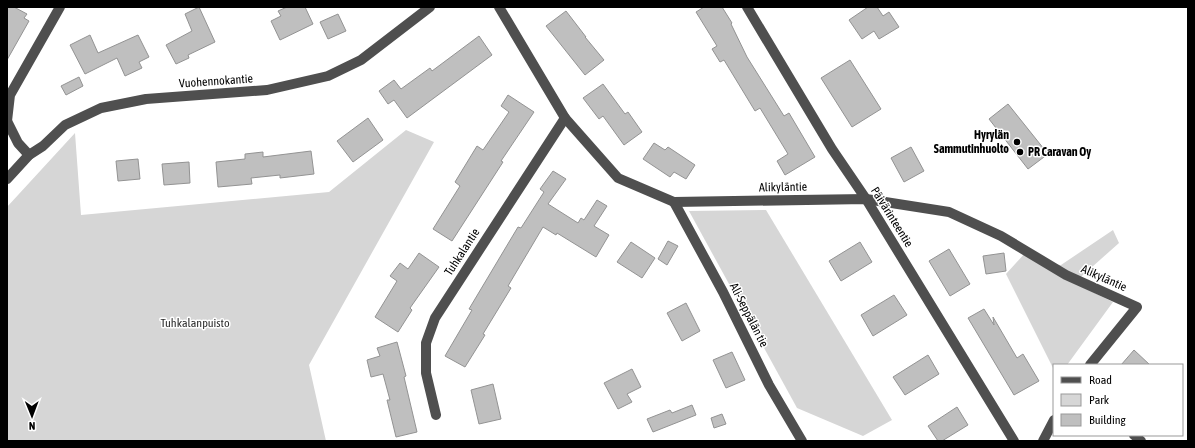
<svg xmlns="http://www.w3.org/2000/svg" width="1195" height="448" font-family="'Asap Condensed',sans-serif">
<rect width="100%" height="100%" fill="#fff"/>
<!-- green -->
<g fill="#d6d6d6">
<path d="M 406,130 L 434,142 L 309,365 L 326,441 L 7,441 L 7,207 L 75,133 L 81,215 L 329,192 Z"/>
<path d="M 766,210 L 892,420 L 863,436 L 797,408 L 689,211 Z"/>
<path d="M 1113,230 L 1119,243 L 1074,283 L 1113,302 L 1067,365 L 1054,365 L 1054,370 L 1006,274 L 1026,252 L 1046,264 L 1061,265 Z"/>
</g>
<!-- building -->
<g fill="#bfbfbf" stroke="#939393">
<path d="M 7,7 L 14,7 L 27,14 L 24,18 L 29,21 L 7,60 Z"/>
<path d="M 199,7 L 215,42 L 188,55 L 189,58 L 176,64 L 166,45 L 192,31 L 185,14 Z"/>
<path d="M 287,7 L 305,7 L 313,24 L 280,40 L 271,21 L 281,16 L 278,11 Z"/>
<path d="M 704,7 L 722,7 L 732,23 L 731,24 L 747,57 L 784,116 L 789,113 L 815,157 L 785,175 L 777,161 L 788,154 L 760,108 L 755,111 L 724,60 L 720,62 L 712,49 L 717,46 L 696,12 Z"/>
<path d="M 868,7 L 877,7 L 883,16 L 889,12 L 899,27 L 879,39 L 874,31 L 862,39 L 849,20 Z"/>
<path d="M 566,11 L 586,37 L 585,37 L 604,60 L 585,75 L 546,26 Z"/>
<path d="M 338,14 L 346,31 L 328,39 L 320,22 Z"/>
<path d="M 90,35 L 98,53 L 138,35 L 149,57 L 139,62 L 142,68 L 125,76 L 117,58 L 85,74 L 70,45 Z"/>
<path d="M 479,36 L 492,55 L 407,118 L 394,100 L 388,104 L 379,91 L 394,80 L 401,89 L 430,68 L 432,71 Z"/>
<path d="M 850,60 L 881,109 L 852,127 L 821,78 Z"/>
<path d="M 79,77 L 83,86 L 66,95 L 61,86 Z"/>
<path d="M 603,84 L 625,114 L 628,112 L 642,132 L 624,145 L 603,116 L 599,119 L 583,98 Z"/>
<path d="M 508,95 L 534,112 L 501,161 L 503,162 L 452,241 L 433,229 L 460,186 L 455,182 L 477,146 L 483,150 L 509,112 L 501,106 Z"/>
<path d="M 1008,104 L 1048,154 L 1028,169 L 989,119 Z"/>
<path d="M 368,118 L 383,140 L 353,162 L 337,141 Z"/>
<path d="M 654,143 L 665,150 L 668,147 L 695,165 L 686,179 L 674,172 L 670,177 L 643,159 Z"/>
<path d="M 911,147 L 924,171 L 904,182 L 891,158 Z"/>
<path d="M 311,151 L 314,174 L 280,178 L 280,175 L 251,178 L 252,184 L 218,187 L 216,162 L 245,159 L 245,154 L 263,152 L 263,157 Z"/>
<path d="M 138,159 L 140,179 L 118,181 L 116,161 Z"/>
<path d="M 189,162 L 190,183 L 164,185 L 162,164 Z"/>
<path d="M 553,171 L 566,179 L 548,204 L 578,223 L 581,218 L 584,220 L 597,200 L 607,206 L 594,226 L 609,235 L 596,257 L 557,233 L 556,235 L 543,227 L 508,286 L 511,288 L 483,334 L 485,335 L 465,367 L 445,356 L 472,310 L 469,309 L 518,227 L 521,228 L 544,192 L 540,189 Z"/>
<path d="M 668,241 L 678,246 L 667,265 L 658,259 Z"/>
<path d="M 631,242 L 655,258 L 642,278 L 617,262 Z"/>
<path d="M 860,242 L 872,262 L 841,281 L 829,261 Z"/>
<path d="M 949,249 L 970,284 L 950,296 L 929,261 Z"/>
<path d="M 419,253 L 439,267 L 410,308 L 412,310 L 398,332 L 375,317 L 397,281 L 390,276 L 400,263 L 408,269 Z"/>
<path d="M 1004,253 L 1006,271 L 986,274 L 983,256 Z"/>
<path d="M 894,295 L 907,315 L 873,336 L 861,315 Z"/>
<path d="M 686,303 L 700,331 L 682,341 L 667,313 Z"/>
<path d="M 984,309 L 994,325 L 993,317 L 1017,358 L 1023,354 L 1039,381 L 1014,395 L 968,318 Z"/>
<path d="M 397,342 L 406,376 L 404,377 L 417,432 L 396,437 L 387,400 L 390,400 L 383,374 L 371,377 L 367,360 L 380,356 L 377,348 Z"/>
<path d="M 1134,350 L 1150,365 L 1121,365 Z"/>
<path d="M 732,352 L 745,380 L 726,388 L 713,360 Z"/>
<path d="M 928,355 L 939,374 L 905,395 L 893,377 Z"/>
<path d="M 632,369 L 641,387 L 627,394 L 632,402 L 618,409 L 604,383 Z"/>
<path d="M 493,384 L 501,419 L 479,424 L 471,390 Z"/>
<path d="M 692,405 L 696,415 L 653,432 L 647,419 L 670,410 L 672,413 Z"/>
<path d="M 957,407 L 968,425 L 942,441 L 938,441 L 928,426 Z"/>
<path d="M 722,414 L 726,424 L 714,428 L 711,418 Z"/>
</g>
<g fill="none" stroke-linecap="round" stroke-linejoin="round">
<!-- minor -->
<g stroke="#4f4f4f" stroke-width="10">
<path d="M 499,7 L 565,118 L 618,178 L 674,202 L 866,199 L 949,212 L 1001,236 L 1066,275 L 1137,307 L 1090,365"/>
<path d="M 747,7 L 832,149 L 866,199 L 1014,441"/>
<path d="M 7,121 L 10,95 L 60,7"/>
<path d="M 7,121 L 18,143 L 29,155"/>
<path d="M 7,179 L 29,155 L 43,146 L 65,125 L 101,108 L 146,99 L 267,90 L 328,76 L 361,60 L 430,7"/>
<path d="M 674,202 L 723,292 L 769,385 L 802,441"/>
<path d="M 436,415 L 426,373 L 426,343 L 435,318 L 565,118"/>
<path d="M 1134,435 L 1141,441"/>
<path d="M 1043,441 L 1054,420"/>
</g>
</g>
<!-- markers -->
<g fill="#000" stroke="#fff" stroke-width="1.5">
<circle cx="1017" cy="142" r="4"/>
<circle cx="1020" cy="152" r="4"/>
</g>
<g text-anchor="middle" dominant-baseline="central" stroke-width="3" stroke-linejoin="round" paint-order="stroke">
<!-- street labels -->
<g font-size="12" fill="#000" stroke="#fff">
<text transform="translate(216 81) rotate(-4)">Vuohennokantie</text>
<text transform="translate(783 187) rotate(-1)">Alikyläntie</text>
<text transform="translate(892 217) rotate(58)">Päivärinteentie</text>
<text transform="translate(462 252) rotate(-57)">Tuhkalantie</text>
<text transform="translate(1104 278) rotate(24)">Alikyläntie</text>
<text transform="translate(749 315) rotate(63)">Ali-Seppälän tie</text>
</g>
<!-- poi labels -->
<g font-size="12" font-weight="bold" fill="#000" stroke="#fff" text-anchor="end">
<text x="1009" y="135">Hyrylän<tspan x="1009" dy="14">Sammutinhuolto</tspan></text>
<text x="1028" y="152" text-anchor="start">PR Caravan Oy</text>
</g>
<!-- park labels -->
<g font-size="12" fill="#2d2d2d" stroke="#fff">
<text x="195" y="323">Tuhkalanpuisto</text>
</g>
</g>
<!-- border -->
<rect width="1195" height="448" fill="none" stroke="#000000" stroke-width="16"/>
<!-- legend -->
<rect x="1053" y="364" width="130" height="72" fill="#ffffff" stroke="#999999"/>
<rect x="1061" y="377" width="20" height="6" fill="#4f4f4f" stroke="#999999"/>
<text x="1089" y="384" font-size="12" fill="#000000">Road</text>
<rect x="1061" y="394" width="20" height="12" fill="#d6d6d6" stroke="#999999"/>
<text x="1089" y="404" font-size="12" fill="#000000">Park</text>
<rect x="1061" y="414" width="20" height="12" fill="#bfbfbf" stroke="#999999"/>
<text x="1089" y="424" font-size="12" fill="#000000">Building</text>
<!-- north arrow -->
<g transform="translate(32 416) rotate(179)" stroke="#ffffff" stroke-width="3" paint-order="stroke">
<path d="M0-3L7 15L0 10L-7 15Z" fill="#000000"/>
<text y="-6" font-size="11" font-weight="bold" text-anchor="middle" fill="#000000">N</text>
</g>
</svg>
